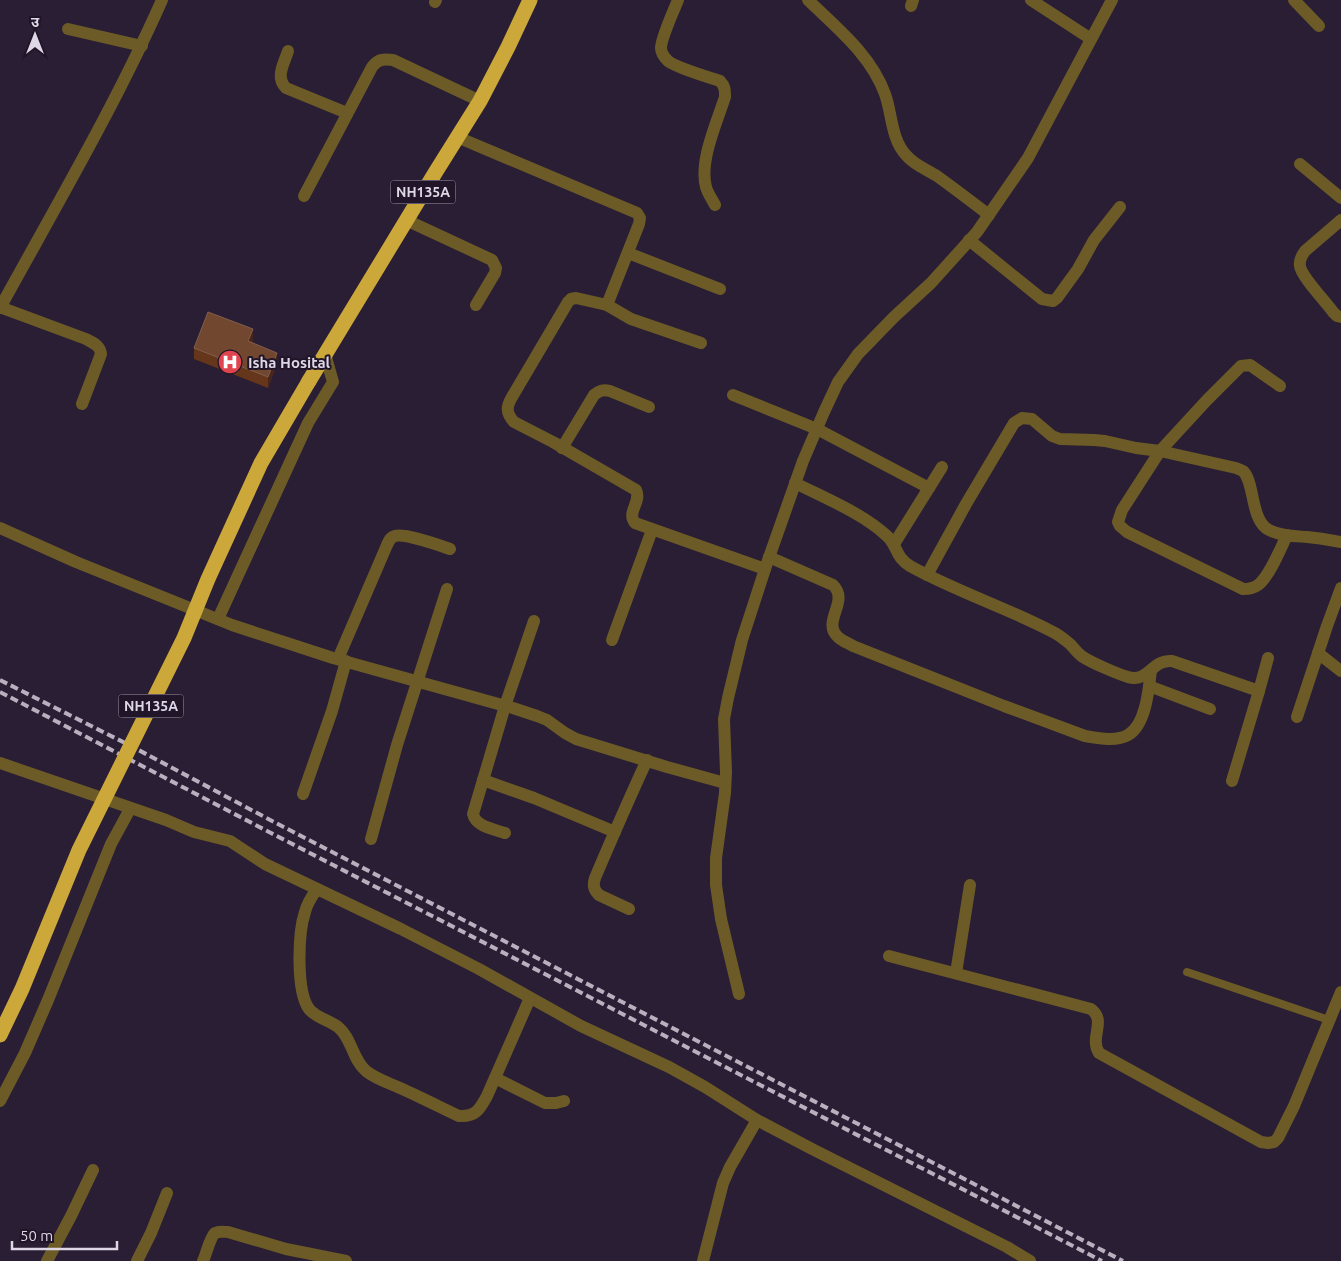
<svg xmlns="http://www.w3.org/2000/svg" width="1341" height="1261" font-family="Ubuntu,'Noto Sans Devanagari',sans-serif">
<rect width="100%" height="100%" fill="#291e33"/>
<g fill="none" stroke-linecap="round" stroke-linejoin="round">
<!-- lane -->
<path stroke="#6c5b27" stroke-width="8" d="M 1187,972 L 1329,1020"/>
<!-- street -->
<g stroke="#6c5b27" stroke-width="12">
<path d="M 678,0 C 674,10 661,38 661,48 C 661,53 665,58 668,61 C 677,68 708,77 720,81 C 725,86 725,90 725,97 C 717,122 699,161 706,187 C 708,194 712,199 715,205"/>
<path d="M 808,0 C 837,28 871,55 885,94 C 892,113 891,139 906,155 C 914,165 926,169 937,176 C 955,189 972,202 989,215"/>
<path d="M 1031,0 L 1091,39"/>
<path d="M 1294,0 L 1319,26"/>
<path d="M 435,2 L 436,0"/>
<path d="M 911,6 L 913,0"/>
<path d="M 68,29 L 142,46"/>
<path d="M 288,51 C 284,64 275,77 286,88 L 347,113"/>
<path d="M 457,137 L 637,213 L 640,218 L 639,224 L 607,305"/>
<path d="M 1300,164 L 1341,198"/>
<path d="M 304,196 L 372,67 C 378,59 383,59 393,60 L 480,101"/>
<path d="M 406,220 L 492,260 L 496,268 L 495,273 L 476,305"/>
<path d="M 1341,220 L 1305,251 C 1302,255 1299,260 1300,266 C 1301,276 1326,302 1333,312 L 1337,316 L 1341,317"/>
<path d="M 969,240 L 1042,299 L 1053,301 L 1057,298 L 1078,269 L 1094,240 L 1120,207"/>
<path d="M 628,253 L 720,289"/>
<path d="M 0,307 L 86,339 C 93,343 100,345 101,354 L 82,404"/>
<path d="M 0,308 C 56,206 115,106 162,0"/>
<path d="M 701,343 L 631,319 L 607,305 L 576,298 L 571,299 L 568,302 L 512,397 C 506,407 506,413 514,422 L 553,442 L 636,490 C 642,502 626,512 635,523 L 765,569"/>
<path d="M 1280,386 L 1250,365 L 1241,366 L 1207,400 L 1160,451 L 1122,510 L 1118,522 L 1120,526 L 1127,532 L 1243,589 C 1248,589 1254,588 1258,585 C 1269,577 1281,548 1287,535"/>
<path d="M 733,395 L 817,429 L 929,488"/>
<path d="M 562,448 L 594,395 C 599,391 603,389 610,391 L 649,407"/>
<path d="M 795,483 C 825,498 862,513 887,536 C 898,546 895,557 910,566 C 955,591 1005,607 1051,631 C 1058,634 1064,639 1070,644 C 1074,648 1078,654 1083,657 C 1092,663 1118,674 1128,677 C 1149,683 1152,659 1172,661 L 1259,691"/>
<path d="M 0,528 L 76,562 L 232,625 L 333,658 L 513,708 L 537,716 L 547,720 L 565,733 L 576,739 L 667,767 L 725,783"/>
<path d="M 894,544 L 942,467"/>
<path d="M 769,557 L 833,585 C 850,601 821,622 838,637 C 842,641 848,643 853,646 L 1004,706 L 1085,736 C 1097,738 1116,742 1128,735 C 1146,725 1149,688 1151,670"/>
<path d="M 927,575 L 966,504 L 1014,423 L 1022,418 L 1032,419 L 1052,436 L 1060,439 L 1094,440 L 1105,441 L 1136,448 L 1160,451 L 1236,468 C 1238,469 1241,470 1243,471 C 1255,482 1250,520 1269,530 C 1281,536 1294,536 1307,537 C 1318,538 1330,540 1341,542"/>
<path d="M 218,619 L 308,423 L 333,382 L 325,354"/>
<path d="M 612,640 L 652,530"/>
<path d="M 1318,653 L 1341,671"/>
<path d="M 338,659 L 387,545 C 389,541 390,537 395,536 C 404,533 439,545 450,549"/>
<path d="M 1149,686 L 1210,709"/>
<path d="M 1297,717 L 1327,626 L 1341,588"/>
<path d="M 0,763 L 166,820 L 194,832 L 230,841 L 265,864 L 401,929 L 479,969 L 581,1026 L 669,1067 L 705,1087 L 757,1120 L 814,1150 L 1007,1247 L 1030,1261"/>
<path d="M 483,780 L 534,798 L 615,832"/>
<path d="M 1232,781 L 1259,691 L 1268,658"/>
<path d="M 303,794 L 332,711 L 346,661"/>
<path d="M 505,833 C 494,829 476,827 473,814 L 505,706 L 534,621"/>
<path d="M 371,839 L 397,745 L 447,589"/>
<path d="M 317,889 C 312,896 307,903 305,912 C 298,933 296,991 309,1009 C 316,1018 329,1020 338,1027 C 352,1038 352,1059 366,1071 C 376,1079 389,1083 400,1088 C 420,1097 440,1107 459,1116 C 476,1117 480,1109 487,1096 L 530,998"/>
<path d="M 629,909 L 599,895 C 593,889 593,885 595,878 C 612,838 629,799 647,760"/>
<path d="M 889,956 L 1091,1009 C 1107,1021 1089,1037 1099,1053 L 1261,1142 L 1268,1143 L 1274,1142 L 1278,1138 L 1294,1106 L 1341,992"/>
<path d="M 956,973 L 970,885"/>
<path d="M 739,994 L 721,919 L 716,885 L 716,858 L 725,793 L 726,772 L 724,719 L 728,698 L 742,640 L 766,566 L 803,461 L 824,412 L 838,382 L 858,354 L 894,317 L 931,283 L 977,232 L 1028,158 L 1112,0"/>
<path d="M 495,1078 L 545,1103 L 556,1103 L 564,1101"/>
<path d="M 0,1101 L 25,1053 L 48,1000 L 111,844 L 130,809"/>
<path d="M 47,1261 L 71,1216 L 93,1170"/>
<path d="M 137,1261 L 151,1233 L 167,1193"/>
<path d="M 203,1261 C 206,1255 210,1237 215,1233 C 219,1231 224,1232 228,1232 L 286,1249 L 346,1261"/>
<path d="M 703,1261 L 723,1183 L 730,1167 L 757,1120"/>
</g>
<!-- highway -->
<path stroke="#cba839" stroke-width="15" d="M 309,381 L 435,173 L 480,101 L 508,47 L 530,0"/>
<!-- rail -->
<g stroke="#b8b0bf" stroke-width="4" stroke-dasharray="8 4" stroke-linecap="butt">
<path d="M 0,680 L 131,746 L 276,823 L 1123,1261"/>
<path d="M 0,692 L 271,833 L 1102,1261"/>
</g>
<!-- highway-bridge -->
<path stroke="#cba839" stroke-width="15" d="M 0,1035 L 22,989 L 79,850 L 184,638 L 208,579 L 261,463 L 309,381"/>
</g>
<!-- wall -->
<path fill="#65361a" d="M 253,341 L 252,343 L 277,364 L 268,388 L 194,359 L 194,348 Z"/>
<!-- shaded-wall -->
<g fill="#48251b">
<path d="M 253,329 L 253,341 L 248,352 L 248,341 Z"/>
<path d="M 277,353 L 277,364 L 268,388 L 268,377 Z"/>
</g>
<!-- building -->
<path fill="#724730" stroke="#835e4c" d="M 208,312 L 253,329 L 248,341 L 277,353 L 268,377 L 194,348 Z"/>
<!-- icons -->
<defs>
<g id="hospital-disc" transform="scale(1.25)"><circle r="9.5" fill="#e0444e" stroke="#201529"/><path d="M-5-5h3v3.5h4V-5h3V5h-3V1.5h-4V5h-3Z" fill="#fff"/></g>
</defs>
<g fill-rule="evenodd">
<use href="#hospital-disc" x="230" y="362"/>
</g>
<g text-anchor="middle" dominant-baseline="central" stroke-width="4" stroke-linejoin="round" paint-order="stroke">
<!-- shield labels -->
<g fill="#201529" stroke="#a59dad" stroke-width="1">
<rect x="390.5" y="180.5" width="65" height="23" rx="4"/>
<rect x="118.5" y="694.5" width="65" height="23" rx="4"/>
</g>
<g font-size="14" font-weight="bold" fill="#ded7e5">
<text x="423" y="192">NH135A</text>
<text x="151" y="706">NH135A</text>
</g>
<!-- poi labels -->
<g font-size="15" font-weight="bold" fill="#ded7e5" stroke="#201529" text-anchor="start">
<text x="248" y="362">Isha Hosital</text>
</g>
</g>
<!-- north arrow -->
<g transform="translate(35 35)" stroke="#201529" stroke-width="4" paint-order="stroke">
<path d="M0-4L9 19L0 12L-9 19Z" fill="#ded7e5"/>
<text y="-8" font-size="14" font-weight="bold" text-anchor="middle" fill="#ded7e5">उ</text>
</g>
<!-- scale -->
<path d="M12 1241v8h105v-8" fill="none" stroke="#ded7e5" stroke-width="2.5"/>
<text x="20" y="1241" font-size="15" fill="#ded7e5" stroke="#201529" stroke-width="4" paint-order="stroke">50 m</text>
</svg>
